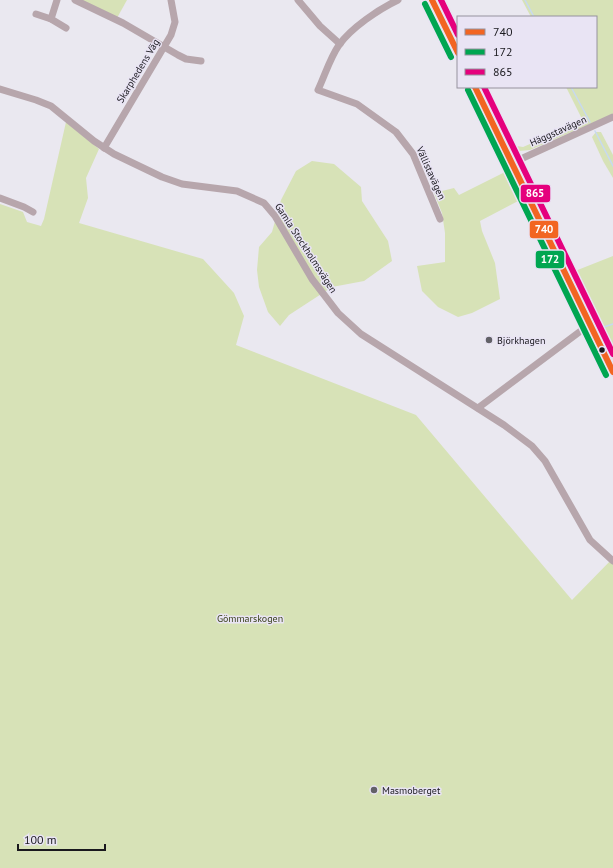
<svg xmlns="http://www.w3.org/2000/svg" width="613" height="868" font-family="'PT Sans',sans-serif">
<rect width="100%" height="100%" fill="#eae8f0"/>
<!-- green -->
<g fill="#d7e2b7">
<path d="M 78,0 L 127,0 L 117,18 Z"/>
<path d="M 437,0 L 445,0 L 458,29 L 458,43 Z"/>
<path d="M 522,0 L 613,0 L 613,114 L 530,150 L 519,151 L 516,150 L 512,146 L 480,87 L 487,87 L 517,146 L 523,147 L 583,121 L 566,87 L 596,87 L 596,17 L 531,17 Z"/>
<path d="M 66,122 L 99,149 L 86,178 L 88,198 L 79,223 L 203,259 L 234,293 L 244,316 L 236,345 L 416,415 L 572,600 L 613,558 L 613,868 L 0,868 L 0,204 L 23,212 L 27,222 L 41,226 L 44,219 Z"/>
<path d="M 596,132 L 601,132 L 613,155 L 613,178 L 603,161 L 592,137 Z"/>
<path d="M 312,161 L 334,164 L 361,187 L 362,201 L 388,241 L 392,261 L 364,281 L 332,287 L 289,315 L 280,326 L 268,312 L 259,287 L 257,270 L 259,247 L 272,232 L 281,200 L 296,171 Z"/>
<path d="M 509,170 L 524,198 L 480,221 L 482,231 L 495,263 L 500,299 L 472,313 L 458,317 L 438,307 L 422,291 L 417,266 L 445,262 L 445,233 L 442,213 L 434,193 L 454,188 L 459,195 Z"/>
<path d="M 540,200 L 575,271 L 613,256 L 613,360 L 544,218 Z"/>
</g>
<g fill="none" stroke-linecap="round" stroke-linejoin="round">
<!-- stream -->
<g stroke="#c7d9f0" stroke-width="1.5">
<path d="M 525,0 L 534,17"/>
<path d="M 571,87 L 590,122"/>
<path d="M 595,131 L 613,166"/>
<path d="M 604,327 L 613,324"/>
</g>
<!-- minor -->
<g stroke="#b7a6ac" stroke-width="7">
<path d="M 75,0 L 123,23 L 178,55 L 186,59 L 201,61"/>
<path d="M 298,0 L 320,26 L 340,44"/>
<path d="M 398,0 C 379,9 351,28 339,45 C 330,58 325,75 318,90 L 357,104 L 396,132 L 413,154 L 440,219"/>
<path d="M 36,14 L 51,19 L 66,28"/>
<path d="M 51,19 L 57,0"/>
<path d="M 0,89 L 36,100 L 51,106 L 94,141 L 114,154 L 162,177 L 182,184 L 237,191 L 264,203 L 275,216 L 312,279 L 338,313 L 361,334 L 504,425 L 532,446 L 545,461 L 590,540 L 613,561"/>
<path d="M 104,148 L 171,35 L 175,22 L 171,0"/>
<path d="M 512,163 L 613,117"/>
<path d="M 0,198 L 24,207 L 33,212"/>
<path d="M 478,408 L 590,324"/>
</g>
<!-- major -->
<g stroke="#b4a4ae" stroke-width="8">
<path d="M 432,0 L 458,53"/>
<path d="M 475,87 L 613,372"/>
</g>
<!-- bus-1 casing -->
<g stroke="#e9e4f4" stroke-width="9">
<g id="bus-1">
<path d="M 432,0 L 458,53"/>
<path d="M 475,87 L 613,372"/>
</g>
</g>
<!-- bus-2 casing -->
<g stroke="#e9e4f4" stroke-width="9">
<g id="bus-2">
<path d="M 425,4 L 451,57"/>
<path d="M 468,90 L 606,375"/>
</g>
</g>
<!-- bus-3 casing -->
<g stroke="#e9e4f4" stroke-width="9">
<g id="bus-3">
<path d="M 441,0 L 458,35"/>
<path d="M 484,87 L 613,354"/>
</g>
</g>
<!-- bus-1 -->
<use href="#bus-1" stroke="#f26522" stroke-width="6"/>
<!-- bus-2 -->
<use href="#bus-2" stroke="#00a651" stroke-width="6"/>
<!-- bus-3 -->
<use href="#bus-3" stroke="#e5007d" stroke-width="6"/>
</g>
<!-- markers -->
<g fill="#626167" stroke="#e9e4f4" stroke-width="1.5">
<circle cx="489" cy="340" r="4"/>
<circle cx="374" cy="790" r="4"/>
</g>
<circle fill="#19181d" stroke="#e9e4f4" stroke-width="1.5" cx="602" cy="350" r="3.5"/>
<g text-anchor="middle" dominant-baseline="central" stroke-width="3" stroke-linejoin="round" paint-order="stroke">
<!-- street labels -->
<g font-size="10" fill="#19181d" stroke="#e9e4f4">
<text transform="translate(138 71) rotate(-59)">Skarphedens Väg</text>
<text transform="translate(558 131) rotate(-24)">Häggstavägen</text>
<text transform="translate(431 173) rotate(66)">Vällistavägen</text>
<text transform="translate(306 248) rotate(57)">Gamla Stockholmsvägen</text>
</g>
<!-- poi labels -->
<g font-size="10" fill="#19181d" stroke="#e9e4f4" text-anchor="start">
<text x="497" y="340">Björkhagen</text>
<text x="382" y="790">Masmoberget</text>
</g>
<!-- park labels -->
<g font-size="10" fill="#384119" stroke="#e9e4f4">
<text x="250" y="618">Gömmarskogen</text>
</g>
</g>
<g stroke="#e9e4f4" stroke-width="1.5">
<rect x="520" y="184" width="31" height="19" rx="4" fill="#e5007d"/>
<rect x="529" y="220" width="30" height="19" rx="4" fill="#f26522"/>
<rect x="535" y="250" width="30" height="19" rx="4" fill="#00a651"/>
</g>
<g font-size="11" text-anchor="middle" font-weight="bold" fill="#fff">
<text x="535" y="197">865</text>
<text x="544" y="233">740</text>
<text x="550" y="263">172</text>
</g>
<!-- legend -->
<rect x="457" y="16" width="140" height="72" fill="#e9e4f4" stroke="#96929e"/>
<rect x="465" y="29" width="20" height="6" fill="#f26522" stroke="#96929e"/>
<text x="493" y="36" font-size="12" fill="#19181d">740</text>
<rect x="465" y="49" width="20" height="6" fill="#00a651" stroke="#96929e"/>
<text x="493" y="56" font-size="12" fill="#19181d">172</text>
<rect x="465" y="69" width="20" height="6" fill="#e5007d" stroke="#96929e"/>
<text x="493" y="76" font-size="12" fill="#19181d">865</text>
<!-- scale -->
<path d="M18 844v6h87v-6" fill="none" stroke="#19181d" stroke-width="2"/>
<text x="24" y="844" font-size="12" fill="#19181d" stroke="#e9e4f4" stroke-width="3" paint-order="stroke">100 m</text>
</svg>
